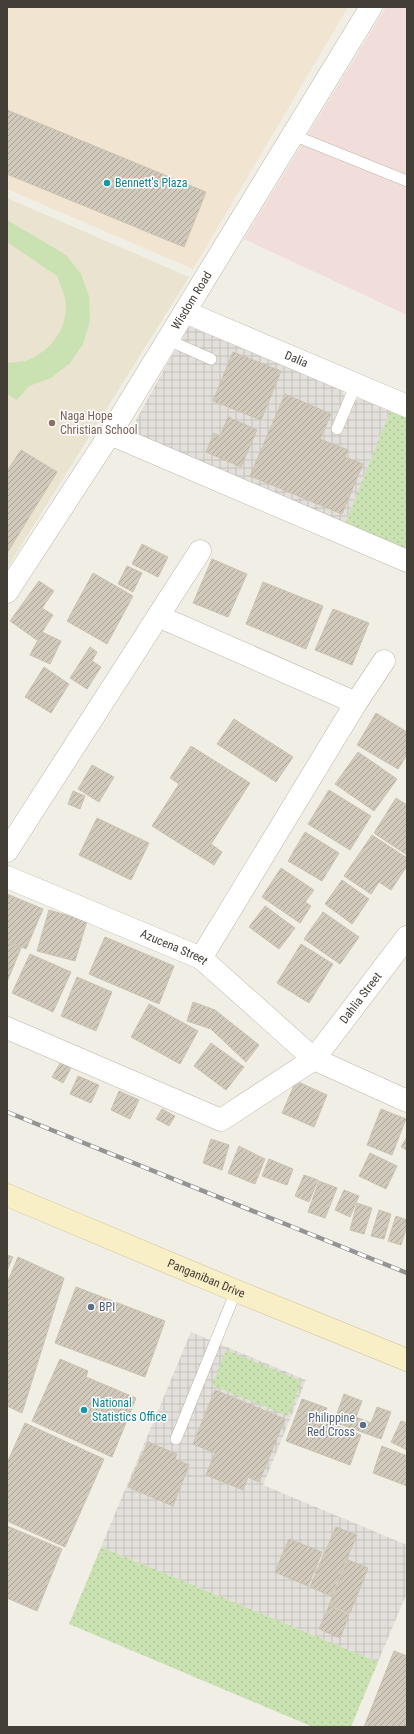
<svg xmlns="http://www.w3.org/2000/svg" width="414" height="1734" font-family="'Roboto Condensed',sans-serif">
<defs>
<pattern id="industrial-grid" width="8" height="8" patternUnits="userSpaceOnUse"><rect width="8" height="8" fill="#e3dfda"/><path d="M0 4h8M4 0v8" fill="none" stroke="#c4c0bc"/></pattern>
<pattern id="grass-dots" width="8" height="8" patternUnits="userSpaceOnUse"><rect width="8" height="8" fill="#cae2b2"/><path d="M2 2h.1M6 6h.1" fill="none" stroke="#afc39a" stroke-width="1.8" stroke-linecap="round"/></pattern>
<pattern id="building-hatch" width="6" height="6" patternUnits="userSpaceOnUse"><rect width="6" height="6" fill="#d1cabc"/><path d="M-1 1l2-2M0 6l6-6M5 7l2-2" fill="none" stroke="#aba59a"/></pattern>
</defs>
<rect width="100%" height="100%" fill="#f1eee5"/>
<!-- commercial -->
<path fill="#f1e5d2" d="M 7,7 L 348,7 L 193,269 L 7,189 Z"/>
<!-- industrial -->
<g fill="url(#industrial-grid)">
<path d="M 189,326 L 343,391 L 344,396 L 356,401 L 358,398 L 390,411 L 345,524 L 137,436 L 136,420 L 174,352 L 177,350 L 183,341 L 183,337 Z"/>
<path d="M 191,1332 L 306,1380 L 263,1485 L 407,1545 L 407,1593 L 378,1662 L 101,1547 Z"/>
</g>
<!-- education -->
<path fill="#e9e3d0" d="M 7,198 L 189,277 L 7,568 Z"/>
<!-- medical -->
<path fill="#f1deda" d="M 386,7 L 407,7 L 407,315 L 244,239 Z"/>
<!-- grass -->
<g fill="url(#grass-dots)">
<path d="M 390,411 L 407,418 L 407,550 L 345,524 Z"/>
<path d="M 226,1350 L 302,1381 L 288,1416 L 212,1385 Z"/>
<path d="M 101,1547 L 378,1662 L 351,1727 L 313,1727 L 69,1624 Z"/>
</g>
<!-- pitch -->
<path fill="#cae2b2" d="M 7,220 L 66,255 L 81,274 L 89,296 L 90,320 L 83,344 L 70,363 L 51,378 L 29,386 L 17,400 L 7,394 L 7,363 C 13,362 20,362 25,361 C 48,353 65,333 66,308 C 67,298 60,285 57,276 L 7,242 Z"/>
<!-- building -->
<g fill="url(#building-hatch)" stroke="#cbc2b0">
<path d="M 7,110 L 206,192 L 184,247 L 7,174 Z"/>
<path d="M 233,352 L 281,371 L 261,420 L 213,401 Z"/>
<path d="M 285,394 L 331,414 L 320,439 L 348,450 L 345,457 L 363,464 L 342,514 L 250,476 Z"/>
<path d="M 228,417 L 257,430 L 241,467 L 206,452 L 214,433 L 220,436 Z"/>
<path d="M 21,450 L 57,472 L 7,553 L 7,471 Z"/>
<path d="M 142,544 L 168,557 L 158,577 L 132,564 Z"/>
<path d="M 212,559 L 247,574 L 228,617 L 193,603 Z"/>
<path d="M 127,566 L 142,573 L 133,592 L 118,584 Z"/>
<path d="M 93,573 L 133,596 L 107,644 L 67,621 Z"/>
<path d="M 39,581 L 54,591 L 42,608 L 53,615 L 37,640 L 10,621 Z"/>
<path d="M 263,582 L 323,606 L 306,649 L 246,624 Z"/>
<path d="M 333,609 L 369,623 L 352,665 L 315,650 Z"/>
<path d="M 42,632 L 61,641 L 50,664 L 30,655 Z"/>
<path d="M 90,647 L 97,652 L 92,661 L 101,667 L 87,689 L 70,678 Z"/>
<path d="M 44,667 L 69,684 L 51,713 L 25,697 Z"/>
<path d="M 376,713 L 407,732 L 407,755 L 398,769 L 357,745 Z"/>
<path d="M 234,719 L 293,757 L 276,782 L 217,744 Z"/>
<path d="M 191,746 L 250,783 L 211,844 L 222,852 L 214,865 L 152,826 L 179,784 L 170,778 Z"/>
<path d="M 358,752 L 397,779 L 374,811 L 335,784 Z"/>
<path d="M 92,765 L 114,777 L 99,802 L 78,789 Z"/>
<path d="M 329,790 L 371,816 L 350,850 L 308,824 Z"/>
<path d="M 73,791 L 85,796 L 80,809 L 68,804 Z"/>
<path d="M 396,798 L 407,805 L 407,855 L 374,833 Z"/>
<path d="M 97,818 L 149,843 L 131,880 L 79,855 Z"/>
<path d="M 305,832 L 339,853 L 322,881 L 288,861 Z"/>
<path d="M 372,835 L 407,858 L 407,866 L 391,890 L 379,882 L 371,894 L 344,876 Z"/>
<path d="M 281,868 L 314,890 L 305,902 L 311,906 L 300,923 L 262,897 Z"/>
<path d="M 342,880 L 369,899 L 352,924 L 325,904 Z"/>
<path d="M 7,894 L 43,909 L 26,949 L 7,941 Z"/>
<path d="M 265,906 L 295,928 L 279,949 L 249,927 Z"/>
<path d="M 49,910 L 87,921 L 75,961 L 37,951 Z"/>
<path d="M 323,912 L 359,937 L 340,964 L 304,939 Z"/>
<path d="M 105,937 L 174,966 L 159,1004 L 89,974 Z"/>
<path d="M 7,942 L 21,948 L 7,982 Z"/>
<path d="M 301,944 L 333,964 L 309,1003 L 277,983 Z"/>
<path d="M 30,954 L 71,972 L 53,1012 L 12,993 Z"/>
<path d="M 77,977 L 112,992 L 96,1031 L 61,1016 Z"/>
<path d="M 193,1002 L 215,1010 L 259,1045 L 246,1062 L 211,1029 L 187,1021 Z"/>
<path d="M 149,1004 L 198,1031 L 180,1064 L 131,1037 Z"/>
<path d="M 211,1043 L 244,1067 L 226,1090 L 194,1066 Z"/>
<path d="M 62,1060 L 72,1066 L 63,1083 L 52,1077 Z"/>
<path d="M 78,1076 L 99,1085 L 91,1103 L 70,1094 Z"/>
<path d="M 296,1081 L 327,1095 L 314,1127 L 282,1113 Z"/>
<path d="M 119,1091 L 139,1100 L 130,1119 L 111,1110 Z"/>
<path d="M 162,1109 L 175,1116 L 169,1126 L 156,1119 Z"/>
<path d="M 381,1109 L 406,1119 L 392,1155 L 367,1145 Z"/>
<path d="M 407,1137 L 407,1150 L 401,1147 Z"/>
<path d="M 211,1139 L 229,1145 L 222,1170 L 203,1163 Z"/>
<path d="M 239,1146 L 265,1159 L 255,1184 L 228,1173 Z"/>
<path d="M 370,1153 L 397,1166 L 386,1189 L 359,1176 Z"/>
<path d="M 269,1159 L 293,1169 L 287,1185 L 262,1176 Z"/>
<path d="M 304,1175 L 318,1180 L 309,1202 L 295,1196 Z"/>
<path d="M 319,1181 L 337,1188 L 325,1218 L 308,1212 Z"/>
<path d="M 344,1190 L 359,1196 L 350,1217 L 335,1210 Z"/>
<path d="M 357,1203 L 372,1208 L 364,1234 L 350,1230 Z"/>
<path d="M 379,1210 L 391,1214 L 384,1239 L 371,1236 Z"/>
<path d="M 396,1216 L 407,1220 L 407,1226 L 401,1245 L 388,1241 Z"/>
<path d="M 7,1255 L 13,1257 L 7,1271 Z"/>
<path d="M 18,1257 L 64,1278 L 22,1413 L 7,1406 L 7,1283 Z"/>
<path d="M 76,1287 L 165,1321 L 145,1377 L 55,1343 Z"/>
<path d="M 60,1359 L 88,1371 L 86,1377 L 136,1398 L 112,1457 L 32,1421 Z"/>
<path d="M 215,1390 L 285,1419 L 259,1482 L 248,1477 L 243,1490 L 206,1475 L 215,1453 L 193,1444 Z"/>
<path d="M 344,1394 L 362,1401 L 356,1417 L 371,1423 L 377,1407 L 391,1412 L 381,1439 L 334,1422 Z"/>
<path d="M 302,1399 L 327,1408 L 322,1420 L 361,1435 L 350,1465 L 286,1441 Z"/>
<path d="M 401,1421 L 407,1423 L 407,1450 L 391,1442 Z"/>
<path d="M 25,1423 L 104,1459 L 65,1547 L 7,1521 L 7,1463 Z"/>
<path d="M 148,1442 L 177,1454 L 175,1459 L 189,1465 L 173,1506 L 128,1487 Z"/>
<path d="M 382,1446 L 407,1456 L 407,1486 L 373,1473 Z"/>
<path d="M 7,1526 L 62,1549 L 37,1611 L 7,1598 Z"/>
<path d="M 336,1527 L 357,1535 L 331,1596 L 310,1587 Z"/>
<path d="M 289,1539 L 322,1552 L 308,1586 L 275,1572 Z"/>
<path d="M 348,1560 L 368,1568 L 350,1613 L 329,1605 Z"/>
<path d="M 329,1606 L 349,1615 L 340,1638 L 319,1629 Z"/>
<path d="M 394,1651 L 407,1656 L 407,1727 L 364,1727 Z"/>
</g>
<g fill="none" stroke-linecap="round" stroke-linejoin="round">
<!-- service casing -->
<g stroke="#bbb6a9" stroke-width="12">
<g id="service">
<path d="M 293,135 L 407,181"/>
<path d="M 168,340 L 211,359"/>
<path d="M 337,429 L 356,384"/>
<path d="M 176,1439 L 236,1291"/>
</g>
</g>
<!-- minor casing -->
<g stroke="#bbb6a9" stroke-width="23">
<g id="minor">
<path id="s1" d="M 185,312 L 407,406"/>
<path d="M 110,434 L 407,561"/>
<path d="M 158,616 L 356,703"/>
<path d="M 7,851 L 200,551"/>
<path id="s2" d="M 7,877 L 201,958 L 314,1059 L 407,1101"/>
<path d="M 201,958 L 356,703 L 384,661"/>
<path id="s3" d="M 7,1028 L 221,1120 L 314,1059 L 407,937"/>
</g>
</g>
<!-- tertiary casing -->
<g stroke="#bbb6a9" stroke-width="23">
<g id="tertiary">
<path id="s4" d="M 7,592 L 110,434 L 371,7"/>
</g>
</g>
<!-- secondary casing -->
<g stroke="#ccc199" stroke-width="23">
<g id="secondary">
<path id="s5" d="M 7,1195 L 229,1288 L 407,1360"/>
</g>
</g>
<!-- service -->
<use href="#service" stroke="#fff" stroke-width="11"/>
<!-- minor -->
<use href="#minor" stroke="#fff" stroke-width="22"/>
<!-- tertiary -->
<use href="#tertiary" stroke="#fff" stroke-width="22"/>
<!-- secondary -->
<use href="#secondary" stroke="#f9efc7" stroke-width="22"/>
<!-- rail casing -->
<g stroke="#949494" stroke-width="4.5">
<path id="rail" d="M 7,1112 L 407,1273"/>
</g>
<!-- rail -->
<use href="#rail" stroke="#fff" stroke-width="3" stroke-dasharray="9" stroke-linecap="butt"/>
</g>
<!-- markers -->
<g fill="#0f9aa8" stroke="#fff" stroke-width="1.5">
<circle cx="107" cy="183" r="4"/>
<circle cx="84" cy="1410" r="4"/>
</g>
<circle fill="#8d6e63" stroke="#fff" stroke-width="1.5" cx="52" cy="423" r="4"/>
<g fill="#5c6f8a" stroke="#fff" stroke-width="1.5">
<circle cx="91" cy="1307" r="4"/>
<circle cx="363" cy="1425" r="4"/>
</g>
<g text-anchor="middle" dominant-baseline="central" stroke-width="3" stroke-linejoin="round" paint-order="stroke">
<!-- culture labels -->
<g font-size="12" fill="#0d838f" stroke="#fff" text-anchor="start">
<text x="115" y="183">Bennett's Plaza</text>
<text x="92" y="1403">National<tspan x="92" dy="14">Statistics Office</tspan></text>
</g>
<!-- street labels -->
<g font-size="12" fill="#433e36" stroke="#fff">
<text stroke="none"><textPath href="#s4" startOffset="345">Wisdom Road</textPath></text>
<text stroke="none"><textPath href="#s1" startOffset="121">Dalia</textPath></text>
<text stroke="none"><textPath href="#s2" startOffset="181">Azucena Street</textPath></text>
<text stroke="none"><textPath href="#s3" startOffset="421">Dahlia Street</textPath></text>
<text stroke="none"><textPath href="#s5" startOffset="216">Panganiban Drive</textPath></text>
</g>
<!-- education labels -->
<g font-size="12" fill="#785e54" stroke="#fff" text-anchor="start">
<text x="60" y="416">Naga Hope<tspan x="60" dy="14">Christian School</tspan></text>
</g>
<!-- service labels -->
<g font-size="12" fill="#4e5e75" stroke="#fff" text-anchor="start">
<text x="99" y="1307">BPI</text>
<text x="355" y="1418" text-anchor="end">Philippine<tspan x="355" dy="14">Red Cross</tspan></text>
</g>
</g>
<!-- border -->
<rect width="414" height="1734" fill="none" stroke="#433e36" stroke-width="16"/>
</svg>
